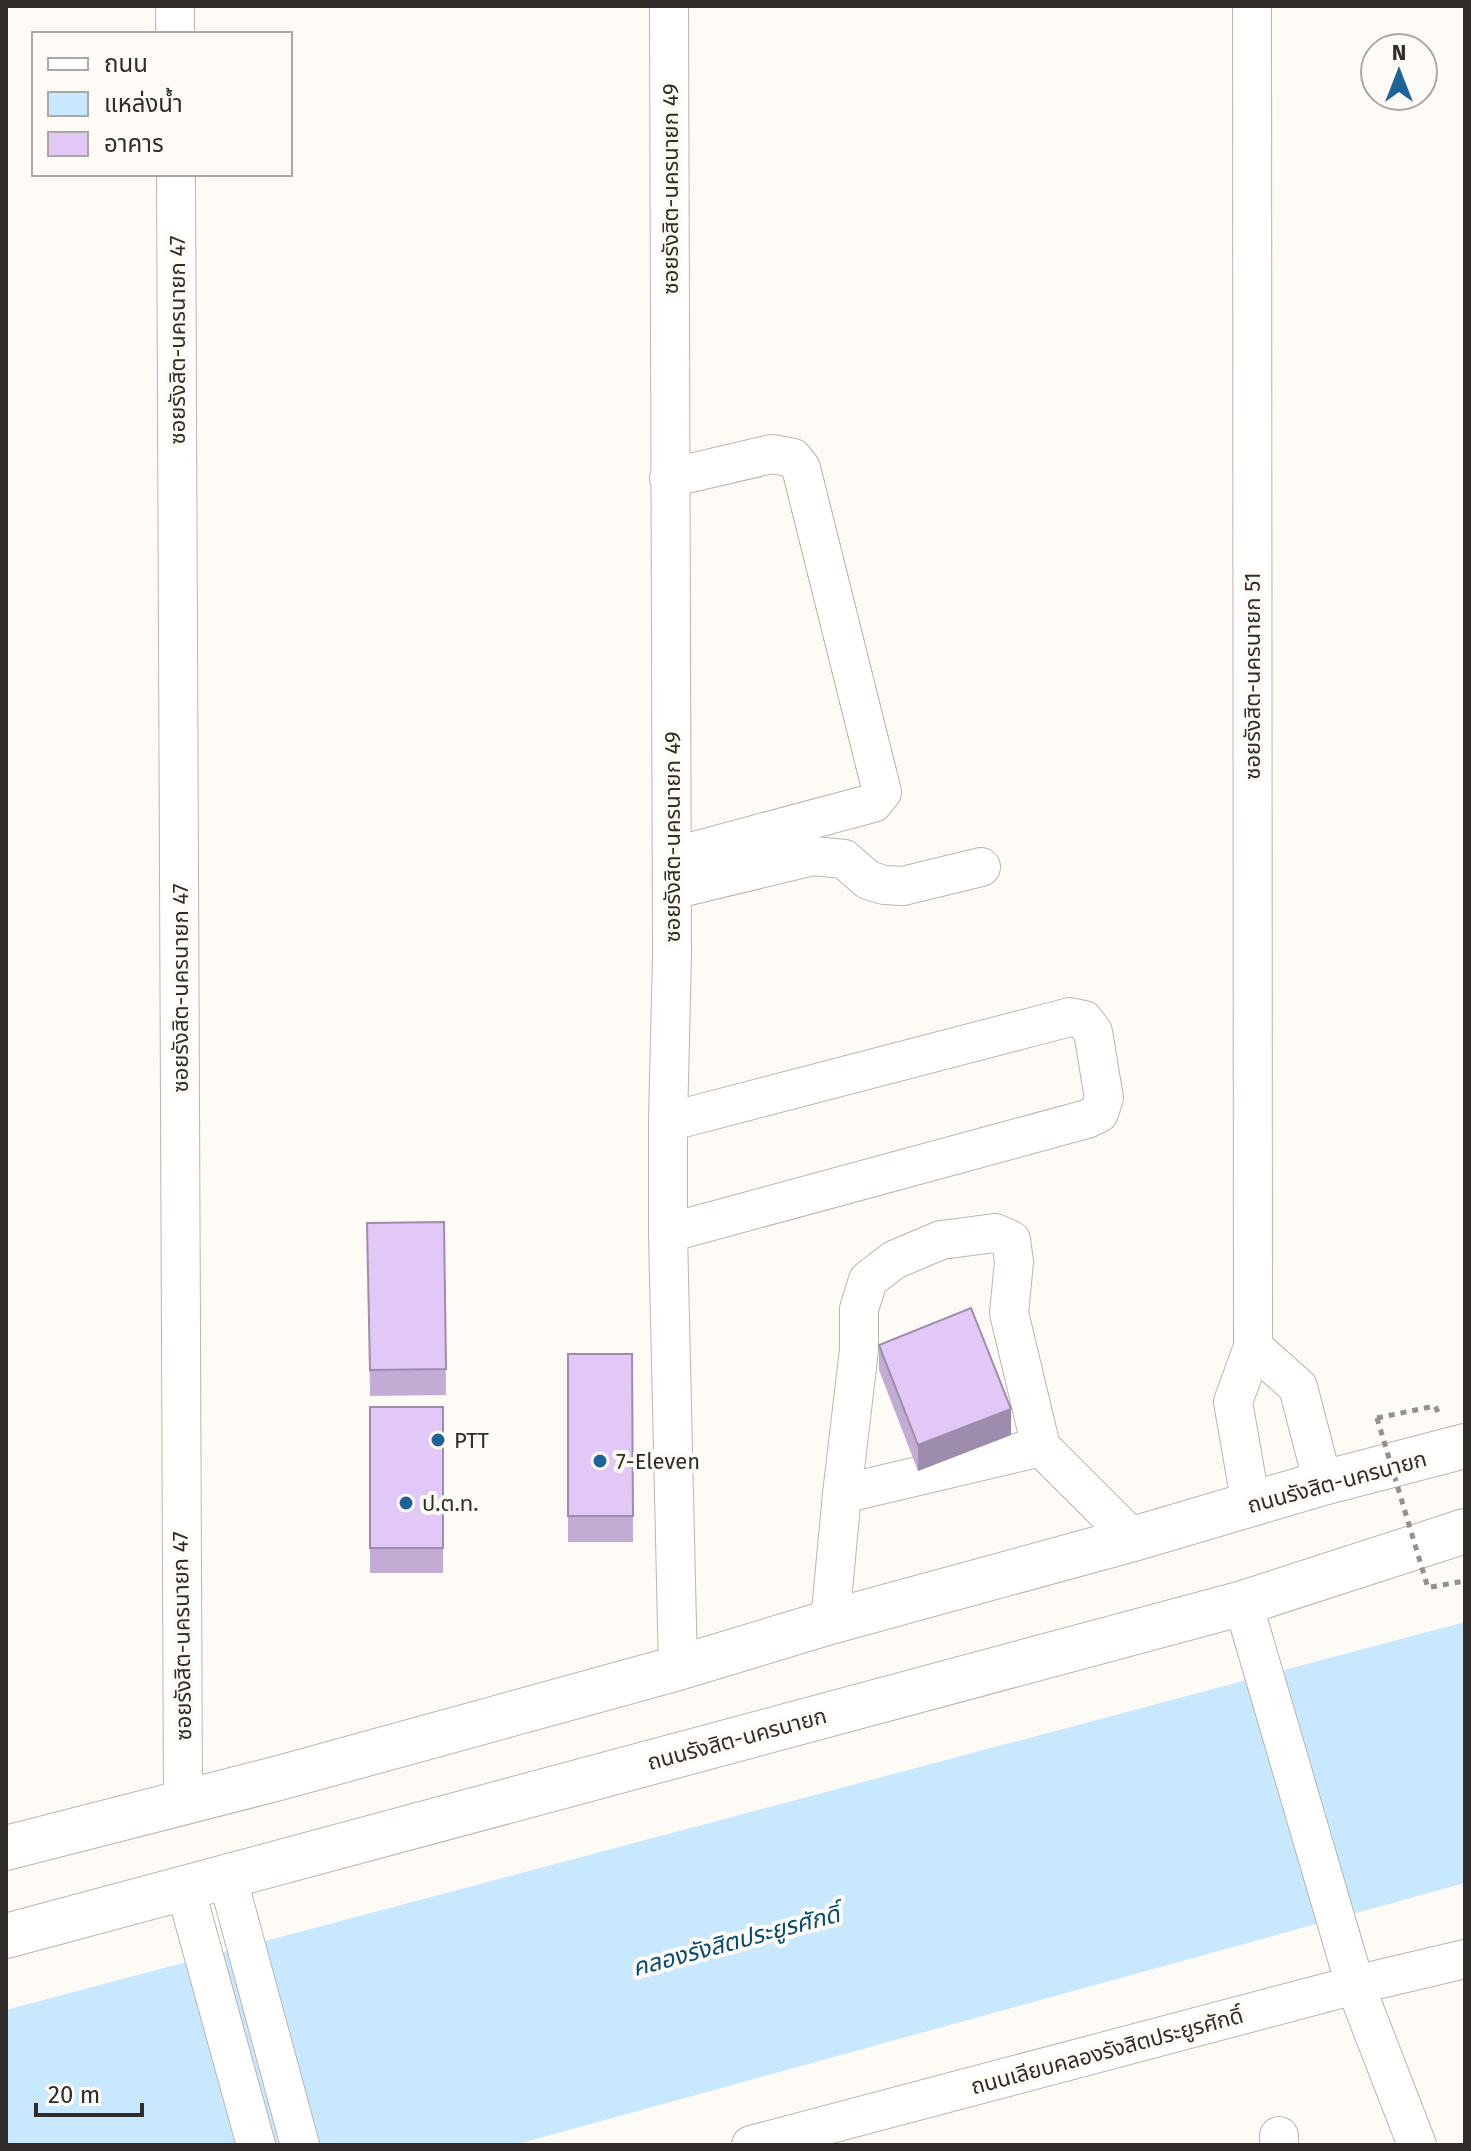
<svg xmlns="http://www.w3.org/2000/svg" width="1471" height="2151" font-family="'Fira Sans','Noto Sans Thai',sans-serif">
<rect width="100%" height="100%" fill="#fefaf6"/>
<!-- water -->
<path fill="#c7e8fe" d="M 1465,1622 L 1465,1883 L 514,2145 L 6,2145 L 6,2010 Z"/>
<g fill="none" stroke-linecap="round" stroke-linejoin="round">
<!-- minor casing -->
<g stroke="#bbb5af" stroke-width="40">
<g id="minor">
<path d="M 175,6 L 175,34"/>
<path d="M 669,6 L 672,955 L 668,1122 L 668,1233 L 678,1668"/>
<path d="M 176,174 L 183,1801"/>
<path d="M 669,478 L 772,454 L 793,458 L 801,468 L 882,792 L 873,803 L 672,857"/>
<path d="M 672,890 L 813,856 L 844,859 L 868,880 L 884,885 L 903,886 L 981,867"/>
<path d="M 668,1122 L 1070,1017 L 1084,1020 L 1093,1032 L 1104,1098 L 1099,1113 L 1087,1119 L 668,1233"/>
<path d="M 1253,1347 L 1298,1387 L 1323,1483"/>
<path d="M 842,1494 L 859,1350 L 859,1309 L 868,1280 L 894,1260 L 941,1240 L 995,1233 L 1011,1240 L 1014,1262 L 1009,1313 L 1041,1447"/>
<path d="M 1251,1505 L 1233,1402 L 1253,1347 L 1252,6"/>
<path d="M 1243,1603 L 1355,1985 L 1417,2145"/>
<path d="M 830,1622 L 842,1494 L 1041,1447 L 1133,1539"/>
<path d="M 227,1876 L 300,2145"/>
<path d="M 185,1888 L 256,2145"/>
<path d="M 1279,2136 L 1279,2145"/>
<path d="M 751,2145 L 1355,1985 L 1465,1959"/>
</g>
</g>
<!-- major casing -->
<g stroke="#bbb5af" stroke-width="46">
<g id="major">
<path d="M 6,1848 L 279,1778 L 678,1668 L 830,1622 L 1133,1539 L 1323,1483 L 1465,1446"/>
<path d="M 6,1936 L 1243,1603 L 1465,1531"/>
</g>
</g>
<!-- path -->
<g stroke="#94908d" stroke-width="5" stroke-dasharray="6 6" stroke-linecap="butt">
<path d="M 1377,1418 L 1435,1406 L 1438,1412"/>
<path d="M 1431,1587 L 1465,1581"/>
</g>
<!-- minor -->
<use href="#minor" stroke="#fff" stroke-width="38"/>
<!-- major -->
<use href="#major" stroke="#fff" stroke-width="44"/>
<!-- path-bridge -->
<path stroke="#94908d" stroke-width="5" stroke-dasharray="6 6" stroke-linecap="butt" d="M 1377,1418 L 1428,1588"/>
</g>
<!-- wall -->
<g fill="#c2acd4">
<path d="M 444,1222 L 446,1395 L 370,1396 L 367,1223 Z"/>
<path d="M 879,1345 L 1011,1435 L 918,1471 L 879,1370 Z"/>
<path d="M 568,1354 L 632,1354 L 633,1542 L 568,1542 Z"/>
<rect x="370" y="1407" width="73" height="166"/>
</g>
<!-- shaded-wall -->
<path fill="#9e8cac" d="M 1011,1409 L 1011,1435 L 918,1471 L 918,1445 Z"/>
<!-- building -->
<g fill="#e2c8f6" stroke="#9e8cac" stroke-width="2">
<path d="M 444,1222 L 446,1369 L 370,1370 L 367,1223 Z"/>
<path d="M 971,1308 L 1011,1409 L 918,1445 L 879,1345 Z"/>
<path d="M 568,1354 L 632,1354 L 633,1516 L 568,1516 Z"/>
<rect x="370" y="1407" width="73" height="141"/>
</g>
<!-- markers -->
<g fill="#1c6498" stroke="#fefaf6" stroke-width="3">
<circle cx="438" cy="1440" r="8"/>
<circle cx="600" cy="1461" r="8"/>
<circle cx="406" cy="1503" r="8"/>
</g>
<g text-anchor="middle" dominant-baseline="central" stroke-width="8" stroke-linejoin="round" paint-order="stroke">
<!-- street labels -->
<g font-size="22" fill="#2f2c2a" stroke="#fefaf6">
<text transform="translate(670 189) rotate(-90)">ซอยรังสิต-นครนายก 49</text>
<text transform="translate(177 340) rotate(-90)">ซอยรังสิต-นครนายก 47</text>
<text transform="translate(1252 676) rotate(-90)">ซอยรังสิต-นครนายก 51</text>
<text transform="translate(672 837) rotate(-90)">ซอยรังสิต-นครนายก 49</text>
<text transform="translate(180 988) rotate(-90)">ซอยรังสิต-นครนายก 47</text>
<text transform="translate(1337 1482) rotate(-15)">ถนนรังสิต-นครนายก</text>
<text transform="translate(182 1636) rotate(-91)">ซอยรังสิต-นครนายก 47</text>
<text transform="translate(737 1739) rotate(-15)">ถนนรังสิต-นครนายก</text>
<text transform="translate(1107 2051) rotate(-15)">ถนนเลียบคลองรังสิตประยูรศักดิ์</text>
</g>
<!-- poi labels -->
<g font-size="22" fill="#2f2c2a" stroke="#fefaf6" text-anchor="start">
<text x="454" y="1440">PTT</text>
<text x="616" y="1461">7-Eleven</text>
<text x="422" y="1503">ป.ต.ท.</text>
</g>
<!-- water labels -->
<g font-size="24" font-style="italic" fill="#044c70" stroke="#fefaf6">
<text transform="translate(736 1941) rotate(-15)">คลองรังสิตประยูรศักดิ์</text>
</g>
</g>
<!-- border -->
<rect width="1471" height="2151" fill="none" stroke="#2f2c2a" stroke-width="16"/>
<!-- legend -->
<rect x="32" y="32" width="260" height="144" fill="#fefaf6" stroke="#aba8a4" stroke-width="2"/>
<rect x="48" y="58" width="40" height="12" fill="#ffffff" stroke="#aba8a4" stroke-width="2"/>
<text x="104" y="72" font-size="24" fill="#2f2c2a">ถนน</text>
<rect x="48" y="92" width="40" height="24" fill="#c7e8fe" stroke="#aba8a4" stroke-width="2"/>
<text x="104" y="112" font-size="24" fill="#2f2c2a">แหล่งน้ำ</text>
<rect x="48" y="132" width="40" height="24" fill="#e2c8f6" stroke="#aba8a4" stroke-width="2"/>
<text x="104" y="152" font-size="24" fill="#2f2c2a">อาคาร</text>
<!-- north arrow -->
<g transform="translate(1399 72)"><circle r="38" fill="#fefaf6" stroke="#aba8a4" stroke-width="2"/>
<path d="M0-6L14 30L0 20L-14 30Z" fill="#1c6498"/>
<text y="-12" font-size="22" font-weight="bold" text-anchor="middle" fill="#2f2c2a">N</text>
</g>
<!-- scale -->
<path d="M36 2103v12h106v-12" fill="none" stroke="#2f2c2a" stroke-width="4"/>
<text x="48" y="2103" font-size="24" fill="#2f2c2a" stroke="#fefaf6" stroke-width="6" paint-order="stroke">20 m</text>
</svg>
